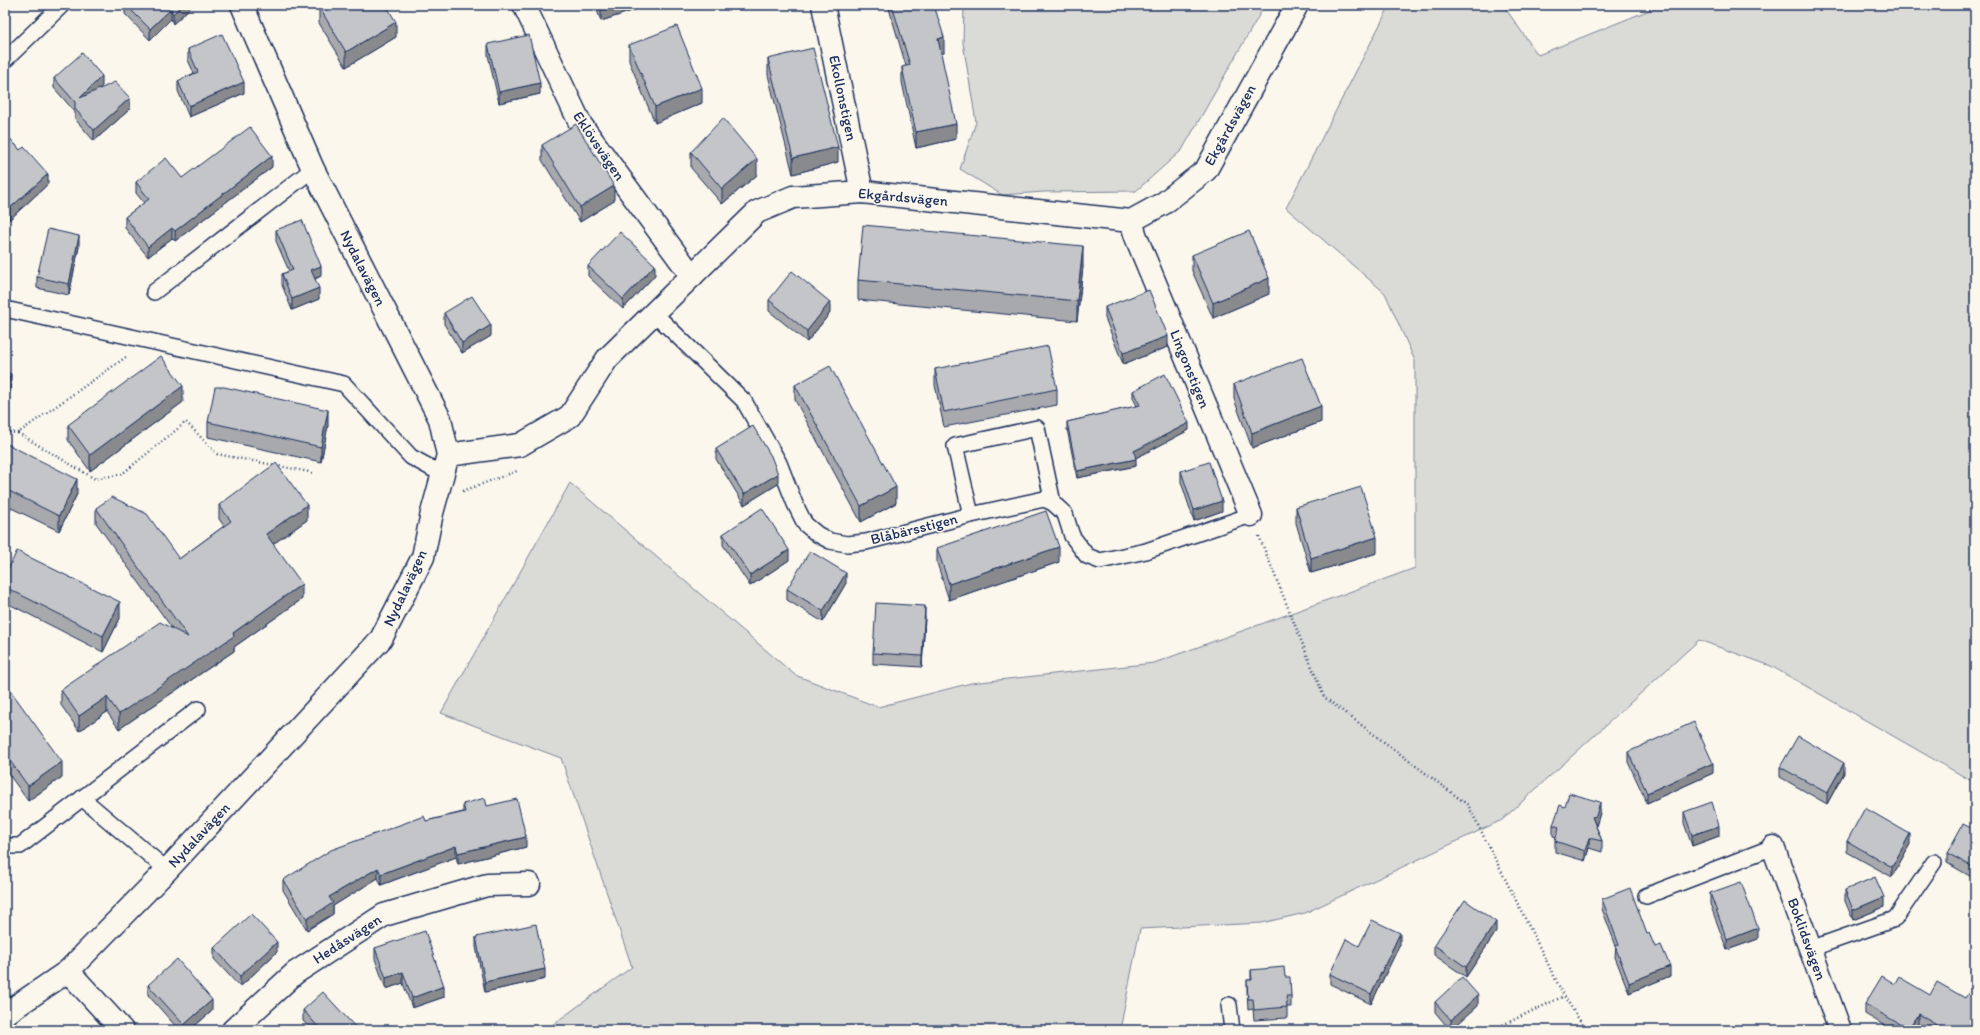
<svg xmlns="http://www.w3.org/2000/svg" width="1980" height="1035" font-family="Itim,sans-serif">
<rect width="100%" height="100%" fill="#fbf7ec"/>
<filter id="ink" filterUnits="userSpaceOnUse"><feTurbulence type="fractalNoise" baseFrequency=".025" numOctaves="2"/><feDisplacementMap in="SourceGraphic" scale="8" xChannelSelector="R" yChannelSelector="G"/><feConvolveMatrix kernelMatrix="1 2 1 2 8 2 1 2 1" color-interpolation-filters="sRGB"/></filter>
<g filter="url(#ink)">
<!-- green -->
<g fill="#dadad7" stroke="#7a849a">
<path d="M 964,5 L 1265,5 L 1182,150 L 1136,191 L 1044,192 L 1002,195 L 960,169 L 976,122 L 963,43 Z"/>
<path d="M 1390,5 L 1503,5 L 1538,55 L 1662,5 L 1975,5 L 1975,783 L 1771,666 L 1699,640 L 1502,820 L 1305,913 L 1262,923 L 1140,929 L 1120,1030 L 545,1030 L 632,967 L 561,758 L 441,713 L 570,483 L 795,675 L 878,707 L 971,683 L 1154,663 L 1415,568 L 1415,361 L 1385,293 L 1286,208 Z"/>
</g>
<g fill="none" stroke-linecap="round" stroke-linejoin="round">
<!-- lane casing -->
<g stroke="#1b2f5e" stroke-width="18">
<g id="lane">
<path d="M 5,60 L 62,5"/>
<path d="M 154,292 L 313,169"/>
<path d="M 5,309 L 344,384 L 411,457 L 442,474"/>
<path d="M 654,313 L 744,401 L 779,463 L 795,504 L 805,524 L 817,534 L 830,541 L 847,544 L 866,542 L 971,515 L 1044,499 L 1053,503 L 1065,514 L 1072,536 L 1087,556 L 1100,561 L 1146,551 L 1251,515"/>
<path d="M 971,515 L 955,446 L 1037,428 L 1053,503"/>
<path d="M 82,798 L 167,870"/>
<path d="M 5,846 L 20,846 L 198,709"/>
<path d="M 1646,896 L 1773,847"/>
<path d="M 1810,949 L 1895,919 L 1934,862"/>
<path d="M 1229,1005 L 1232,1030"/>
</g>
</g>
<!-- street casing -->
<g stroke="#1b2f5e" stroke-width="25">
<g id="street">
<path d="M 524,5 L 581,125 L 692,276"/>
<path d="M 823,5 L 862,192"/>
<path d="M 1131,221 L 1136,237 L 1251,515"/>
<path d="M 448,455 L 520,445 L 570,416 L 607,359 L 757,212 L 793,197 L 862,192 L 1131,221 L 1164,203 L 1206,170 L 1297,5"/>
<path d="M 1773,847 L 1840,1030"/>
<path d="M 68,971 L 122,1030"/>
<path d="M 5,1014 L 68,971 L 167,870 L 381,639 L 423,557 L 432,513 L 448,455 L 440,419 L 313,169 L 242,5"/>
<path d="M 233,1030 L 295,973 L 384,915 L 487,885 L 529,884"/>
</g>
</g>
<!-- path -->
<g stroke="#1b2f5e" stroke-width="2.5" stroke-dasharray="1 3" stroke-linecap="butt">
<path d="M 5,432 L 18,433 L 126,357"/>
<path d="M 18,433 L 95,479 L 122,474 L 186,422 L 217,454 L 315,473"/>
<path d="M 463,491 L 517,471"/>
<path d="M 1259,536 L 1324,697 L 1468,805 L 1564,996 L 1586,1030"/>
<path d="M 1492,1030 L 1564,996"/>
</g>
<!-- lane -->
<use href="#lane" stroke="#fbf7ec" stroke-width="15"/>
<!-- street -->
<use href="#street" stroke="#fbf7ec" stroke-width="22"/>
</g>
<!-- wall -->
<g fill="#a8a9ad" stroke="#1b2f5e">
<path d="M 125,5 L 193,5 L 173,24 L 171,19 L 150,40 L 125,14 Z"/>
<path d="M 595,5 L 641,5 L 641,8 L 601,21 Z"/>
<path d="M 888,5 L 934,5 L 944,53 L 941,54 L 956,139 L 916,148 L 902,82 L 902,67 L 906,66 Z"/>
<path d="M 319,7 L 396,37 L 346,67 L 319,23 Z"/>
<path d="M 488,44 L 540,94 L 499,103 L 488,55 Z"/>
<path d="M 629,45 L 702,103 L 655,123 L 629,61 Z"/>
<path d="M 188,49 L 244,93 L 189,117 L 178,91 L 178,81 L 194,73 L 188,60 Z"/>
<path d="M 768,59 L 838,162 L 793,174 L 768,75 Z"/>
<path d="M 54,78 L 102,86 L 99,89 L 130,109 L 94,141 L 75,119 L 75,112 L 54,88 Z"/>
<path d="M 5,133 L 20,150 L 48,184 L 9,220 L 5,215 Z"/>
<path d="M 542,145 L 614,201 L 580,222 L 542,160 Z"/>
<path d="M 691,152 L 757,175 L 722,204 L 691,168 Z"/>
<path d="M 272,167 L 175,241 L 172,238 L 148,257 L 125,228 L 125,217 L 144,203 L 136,193 L 136,182 L 182,178 Z"/>
<path d="M 276,230 L 321,276 L 315,279 L 319,299 L 292,310 L 282,285 L 282,274 L 289,271 L 276,241 Z"/>
<path d="M 79,247 L 69,295 L 37,288 L 37,277 Z"/>
<path d="M 1192,255 L 1269,294 L 1213,318 L 1192,271 Z"/>
<path d="M 588,266 L 655,275 L 623,309 L 588,276 Z"/>
<path d="M 1083,266 L 1077,321 L 858,300 L 858,280 Z"/>
<path d="M 769,300 L 830,313 L 807,342 L 769,311 Z"/>
<path d="M 1105,307 L 1168,347 L 1123,364 L 1105,318 Z"/>
<path d="M 444,313 L 491,336 L 462,353 L 444,324 Z"/>
<path d="M 935,369 L 1057,389 L 1057,405 L 944,427 L 935,385 Z"/>
<path d="M 1234,384 L 1321,422 L 1252,448 L 1234,399 Z"/>
<path d="M 795,385 L 896,503 L 861,522 L 795,400 Z"/>
<path d="M 1133,391 L 1189,430 L 1135,458 L 1136,466 L 1077,478 L 1067,429 L 1067,422 L 1137,406 L 1133,398 Z"/>
<path d="M 183,402 L 90,471 L 68,440 L 68,425 Z"/>
<path d="M 208,422 L 328,425 L 321,462 L 208,437 Z"/>
<path d="M 5,443 L 77,494 L 59,531 L 5,505 Z"/>
<path d="M 716,449 L 778,484 L 744,505 L 716,459 Z"/>
<path d="M 1181,471 L 1222,511 L 1194,521 L 1181,482 Z"/>
<path d="M 219,505 L 307,520 L 273,544 L 302,599 L 234,647 L 234,651 L 119,729 L 107,712 L 79,731 L 61,705 L 61,690 L 172,628 L 96,523 L 96,508 L 179,559 L 224,526 L 219,519 Z"/>
<path d="M 1296,507 L 1377,553 L 1311,573 L 1296,523 Z"/>
<path d="M 723,534 L 789,560 L 750,586 L 723,545 Z"/>
<path d="M 937,548 L 1059,562 L 949,600 L 937,563 Z"/>
<path d="M 5,572 L 6,573 L 120,618 L 103,652 L 5,602 Z"/>
<path d="M 846,583 L 823,622 L 787,600 L 787,589 Z"/>
<path d="M 925,617 L 922,667 L 873,664 L 873,653 Z"/>
<path d="M 5,683 L 62,777 L 28,801 L 5,769 Z"/>
<path d="M 1628,752 L 1713,773 L 1647,803 L 1628,762 Z"/>
<path d="M 1780,767 L 1844,773 L 1827,804 L 1780,777 Z"/>
<path d="M 463,804 L 487,806 L 526,847 L 458,864 L 456,857 L 381,885 L 378,878 L 333,906 L 333,914 L 307,930 L 283,890 L 283,880 L 426,821 L 463,812 Z"/>
<path d="M 1565,807 L 1600,813 L 1596,826 L 1602,841 L 1602,852 L 1589,848 L 1585,861 L 1555,852 L 1555,841 L 1556,837 L 1553,836 L 1553,825 Z"/>
<path d="M 1684,812 L 1719,836 L 1692,846 L 1684,823 Z"/>
<path d="M 1975,830 L 1975,879 L 1947,863 L 1947,853 Z"/>
<path d="M 1847,841 L 1910,844 L 1892,877 L 1847,852 Z"/>
<path d="M 1845,890 L 1884,907 L 1853,920 L 1845,901 Z"/>
<path d="M 1710,893 L 1758,939 L 1727,950 L 1710,904 Z"/>
<path d="M 1602,899 L 1647,934 L 1670,976 L 1629,993 L 1615,957 L 1616,946 L 1602,909 Z"/>
<path d="M 1496,932 L 1466,977 L 1434,955 L 1434,945 Z"/>
<path d="M 476,937 L 545,979 L 485,992 L 476,947 Z"/>
<path d="M 1400,944 L 1371,1004 L 1330,984 L 1330,974 Z"/>
<path d="M 214,948 L 277,952 L 240,987 L 214,959 Z"/>
<path d="M 375,948 L 444,997 L 412,1008 L 403,983 L 386,989 L 375,959 Z"/>
<path d="M 1251,970 L 1285,977 L 1291,996 L 1291,1007 L 1287,1007 L 1287,1018 L 1254,1020 L 1253,1009 L 1248,1010 L 1247,991 L 1247,980 L 1251,980 Z"/>
<path d="M 1895,984 L 1975,1030 L 1927,1030 L 1918,1024 L 1914,1030 L 1892,1030 L 1865,1014 L 1865,1004 Z"/>
<path d="M 148,985 L 212,1011 L 190,1030 L 179,1030 L 148,995 Z"/>
<path d="M 1435,1002 L 1478,1006 L 1450,1030 L 1435,1012 Z"/>
<path d="M 303,1010 L 358,1030 L 312,1030 L 303,1021 Z"/>
</g>
<!-- shaded-wall -->
<g fill="#888a8d" stroke="#1b2f5e">
<path d="M 182,5 L 193,5 L 173,24 L 173,14 Z"/>
<path d="M 603,5 L 641,5 L 641,8 L 601,21 L 601,6 Z"/>
<path d="M 171,9 L 171,19 L 150,40 L 150,29 Z"/>
<path d="M 396,22 L 396,37 L 346,67 L 346,52 Z"/>
<path d="M 944,37 L 944,53 L 938,55 L 938,39 Z"/>
<path d="M 102,76 L 102,86 L 80,108 L 80,98 Z"/>
<path d="M 244,82 L 244,93 L 189,117 L 189,106 Z"/>
<path d="M 540,83 L 540,94 L 499,103 L 499,92 Z"/>
<path d="M 702,88 L 702,103 L 655,123 L 655,107 Z"/>
<path d="M 130,98 L 130,109 L 94,141 L 94,130 Z"/>
<path d="M 956,124 L 956,139 L 916,148 L 916,132 Z"/>
<path d="M 838,147 L 838,162 L 793,174 L 793,158 Z"/>
<path d="M 272,156 L 272,167 L 175,241 L 175,231 Z"/>
<path d="M 757,159 L 757,175 L 722,204 L 722,189 Z"/>
<path d="M 48,174 L 48,184 L 9,220 L 9,209 Z"/>
<path d="M 614,186 L 614,201 L 580,222 L 580,207 Z"/>
<path d="M 172,228 L 172,238 L 148,257 L 148,247 Z"/>
<path d="M 79,236 L 79,247 L 69,295 L 69,284 Z"/>
<path d="M 1083,246 L 1083,266 L 1077,321 L 1077,301 Z"/>
<path d="M 655,265 L 655,275 L 623,309 L 623,299 Z"/>
<path d="M 321,266 L 321,276 L 311,280 L 311,270 Z"/>
<path d="M 1269,278 L 1269,294 L 1213,318 L 1213,303 Z"/>
<path d="M 319,288 L 319,299 L 292,310 L 292,299 Z"/>
<path d="M 830,302 L 830,313 L 807,342 L 807,331 Z"/>
<path d="M 491,325 L 491,336 L 462,353 L 462,343 Z"/>
<path d="M 1168,336 L 1168,347 L 1123,364 L 1123,353 Z"/>
<path d="M 11,374 L 11,389 L 5,401 L 5,385 Z"/>
<path d="M 183,386 L 183,402 L 90,471 L 90,455 Z"/>
<path d="M 1321,406 L 1321,422 L 1252,448 L 1252,433 Z"/>
<path d="M 328,410 L 328,425 L 321,462 L 321,447 Z"/>
<path d="M 1189,423 L 1189,430 L 1134,459 L 1134,451 Z"/>
<path d="M 1136,459 L 1136,466 L 1077,478 L 1077,471 Z"/>
<path d="M 778,474 L 778,484 L 744,505 L 744,494 Z"/>
<path d="M 77,479 L 77,494 L 59,531 L 59,516 Z"/>
<path d="M 896,487 L 896,503 L 861,522 L 861,506 Z"/>
<path d="M 1222,501 L 1222,511 L 1194,521 L 1194,510 Z"/>
<path d="M 307,505 L 307,520 L 266,549 L 266,534 Z"/>
<path d="M 1377,537 L 1377,553 L 1311,573 L 1311,558 Z"/>
<path d="M 1059,547 L 1059,562 L 949,600 L 949,584 Z"/>
<path d="M 789,550 L 789,560 L 750,586 L 750,575 Z"/>
<path d="M 846,573 L 846,583 L 823,622 L 823,611 Z"/>
<path d="M 302,584 L 302,599 L 234,647 L 234,651 L 119,729 L 119,714 Z"/>
<path d="M 120,602 L 120,618 L 103,652 L 103,636 Z"/>
<path d="M 925,606 L 925,617 L 922,667 L 922,656 Z"/>
<path d="M 107,697 L 107,712 L 79,731 L 79,716 Z"/>
<path d="M 62,762 L 62,777 L 28,801 L 28,786 Z"/>
<path d="M 1713,763 L 1713,773 L 1647,803 L 1647,793 Z"/>
<path d="M 1844,763 L 1844,773 L 1827,804 L 1827,793 Z"/>
<path d="M 1600,802 L 1600,813 L 1596,826 L 1592,817 Z"/>
<path d="M 1719,826 L 1719,836 L 1692,846 L 1692,835 Z"/>
<path d="M 1910,834 L 1910,844 L 1892,877 L 1892,867 Z"/>
<path d="M 526,837 L 526,847 L 458,864 L 458,853 Z"/>
<path d="M 1589,838 L 1589,848 L 1585,861 L 1585,851 Z"/>
<path d="M 456,846 L 456,857 L 381,885 L 381,874 Z"/>
<path d="M 378,868 L 378,878 L 333,906 L 333,914 L 307,930 L 307,919 L 329,897 Z"/>
<path d="M 1884,897 L 1884,907 L 1853,920 L 1853,910 Z"/>
<path d="M 1496,922 L 1496,932 L 1466,977 L 1466,967 Z"/>
<path d="M 1758,928 L 1758,939 L 1727,950 L 1727,940 Z"/>
<path d="M 1400,933 L 1400,944 L 1371,1004 L 1371,994 Z"/>
<path d="M 277,942 L 277,952 L 240,987 L 240,976 Z"/>
<path d="M 1670,966 L 1670,976 L 1629,993 L 1629,983 Z"/>
<path d="M 545,969 L 545,979 L 485,992 L 485,982 Z"/>
<path d="M 403,972 L 403,983 L 386,989 L 386,978 Z"/>
<path d="M 444,986 L 444,997 L 412,1008 L 412,998 Z"/>
<path d="M 1478,995 L 1478,1006 L 1451,1030 L 1451,1020 Z"/>
<path d="M 212,1000 L 212,1011 L 190,1030 L 184,1030 L 184,1025 Z"/>
<path d="M 1918,1014 L 1918,1024 L 1914,1030 L 1908,1030 Z"/>
</g>
<!-- building -->
<g fill="#c3c5c9" stroke="#1b2f5e">
<path d="M 126,5 L 182,5 L 173,14 L 171,9 L 150,29 Z"/>
<path d="M 323,5 L 386,5 L 396,22 L 346,52 L 319,7 Z"/>
<path d="M 892,5 L 934,5 L 944,37 L 938,39 L 956,124 L 916,132 L 902,67 L 910,65 Z"/>
<path d="M 677,26 L 702,88 L 655,107 L 629,45 Z"/>
<path d="M 222,34 L 244,82 L 189,106 L 178,81 L 198,72 L 188,49 Z"/>
<path d="M 529,35 L 540,83 L 499,92 L 488,44 Z"/>
<path d="M 813,48 L 838,147 L 793,158 L 768,59 Z"/>
<path d="M 82,53 L 102,76 L 80,98 L 115,82 L 130,98 L 94,130 L 75,109 L 75,102 L 54,78 Z"/>
<path d="M 723,118 L 757,159 L 722,189 L 691,152 Z"/>
<path d="M 576,124 L 614,186 L 580,207 L 542,145 Z"/>
<path d="M 250,127 L 272,156 L 175,231 L 172,228 L 148,247 L 125,217 L 149,199 L 136,182 L 166,158 L 182,178 Z"/>
<path d="M 5,133 L 20,150 L 24,147 L 48,174 L 9,209 L 5,205 Z"/>
<path d="M 302,220 L 321,266 L 311,270 L 319,288 L 292,299 L 282,274 L 293,270 L 276,230 Z"/>
<path d="M 863,225 L 1083,246 L 1077,301 L 858,280 Z"/>
<path d="M 48,229 L 79,236 L 69,284 L 37,277 Z"/>
<path d="M 1249,231 L 1269,278 L 1213,303 L 1192,255 Z"/>
<path d="M 620,232 L 655,265 L 623,299 L 588,266 Z"/>
<path d="M 792,271 L 830,302 L 807,331 L 769,300 Z"/>
<path d="M 1149,290 L 1168,336 L 1123,353 L 1105,307 Z"/>
<path d="M 472,296 L 491,325 L 462,343 L 444,313 Z"/>
<path d="M 1048,346 L 1057,389 L 944,412 L 935,369 Z"/>
<path d="M 161,356 L 183,386 L 90,455 L 68,425 Z"/>
<path d="M 1302,358 L 1321,406 L 1252,433 L 1234,384 Z"/>
<path d="M 830,366 L 896,487 L 861,506 L 795,385 Z"/>
<path d="M 5,371 L 11,374 L 5,385 Z"/>
<path d="M 1165,374 L 1189,423 L 1134,451 L 1136,459 L 1077,471 L 1067,422 L 1140,405 L 1133,391 Z"/>
<path d="M 215,387 L 224,387 L 328,410 L 321,447 L 208,422 Z"/>
<path d="M 753,426 L 771,456 L 778,474 L 744,494 L 716,449 Z"/>
<path d="M 5,443 L 77,479 L 59,516 L 5,489 Z"/>
<path d="M 1209,462 L 1222,501 L 1194,510 L 1181,471 Z"/>
<path d="M 276,463 L 307,505 L 266,534 L 302,584 L 233,633 L 234,636 L 119,714 L 107,697 L 79,716 L 61,690 L 160,622 L 188,637 L 96,508 L 112,497 L 147,514 L 179,559 L 231,521 L 219,505 Z"/>
<path d="M 1361,487 L 1377,537 L 1311,558 L 1296,507 Z"/>
<path d="M 762,508 L 789,550 L 750,575 L 723,534 Z"/>
<path d="M 1046,511 L 1059,547 L 949,584 L 937,548 Z"/>
<path d="M 17,551 L 120,602 L 103,636 L 5,587 L 5,572 L 6,573 Z"/>
<path d="M 810,551 L 846,573 L 823,611 L 787,589 Z"/>
<path d="M 876,603 L 925,606 L 922,656 L 873,653 Z"/>
<path d="M 5,683 L 62,762 L 28,786 L 5,754 Z"/>
<path d="M 1694,722 L 1713,763 L 1647,793 L 1628,752 Z"/>
<path d="M 1798,736 L 1844,763 L 1827,793 L 1780,767 Z"/>
<path d="M 1569,793 L 1600,802 L 1596,816 L 1592,817 L 1602,841 L 1589,838 L 1585,851 L 1555,841 L 1559,827 L 1553,825 L 1560,805 L 1565,807 Z"/>
<path d="M 485,798 L 487,806 L 517,799 L 526,837 L 458,853 L 456,846 L 381,874 L 378,868 L 329,897 L 333,903 L 307,919 L 283,880 L 331,850 L 424,816 L 426,821 L 465,812 L 463,804 Z"/>
<path d="M 1712,802 L 1719,826 L 1692,835 L 1684,812 Z"/>
<path d="M 1865,808 L 1910,834 L 1892,867 L 1847,841 Z"/>
<path d="M 1963,824 L 1975,830 L 1975,868 L 1947,853 Z"/>
<path d="M 1875,877 L 1884,897 L 1853,910 L 1845,890 Z"/>
<path d="M 1741,882 L 1758,928 L 1727,940 L 1710,893 Z"/>
<path d="M 1630,888 L 1647,934 L 1649,933 L 1655,947 L 1661,945 L 1670,966 L 1629,983 L 1615,946 L 1619,945 L 1602,899 Z"/>
<path d="M 1465,900 L 1496,922 L 1466,967 L 1434,945 Z"/>
<path d="M 251,914 L 277,942 L 240,976 L 214,948 Z"/>
<path d="M 1372,920 L 1400,933 L 1371,994 L 1330,974 L 1346,939 L 1359,946 Z"/>
<path d="M 536,924 L 545,969 L 485,982 L 476,937 Z"/>
<path d="M 425,931 L 444,986 L 412,998 L 403,972 L 386,978 L 375,948 Z"/>
<path d="M 177,959 L 212,1000 L 184,1025 L 148,985 Z"/>
<path d="M 1284,967 L 1285,977 L 1290,977 L 1291,996 L 1286,996 L 1287,1007 L 1254,1010 L 1253,999 L 1248,999 L 1247,980 L 1252,980 L 1251,970 Z"/>
<path d="M 1882,976 L 1895,984 L 1899,977 L 1930,995 L 1937,982 L 1965,998 L 1973,986 L 1975,988 L 1975,1030 L 1945,1030 L 1918,1014 L 1908,1029 L 1865,1004 Z"/>
<path d="M 1462,977 L 1478,995 L 1451,1020 L 1435,1002 Z"/>
<path d="M 323,992 L 358,1030 L 321,1030 L 303,1010 Z"/>
</g>
</g>
<g text-anchor="middle" dominant-baseline="central" stroke-width="3" stroke-linejoin="round" paint-order="stroke">
<!-- street labels -->
<g font-size="15" fill="#1b2f5e" stroke="#fbf7ec">
<text transform="translate(843 98) rotate(78)">Ekollonstigen</text>
<text transform="translate(1230 125) rotate(-61)">Ekgårdsvägen</text>
<text transform="translate(599 146) rotate(56)">Eklövsvägen</text>
<text transform="translate(903 197) rotate(5)">Ekgårdsvägen</text>
<text transform="translate(363 268) rotate(63)">Nydalavägen</text>
<text transform="translate(1190 369) rotate(68)">Lingonstigen</text>
<text transform="translate(914 529) rotate(-14)">Blåbärsstigen</text>
<text transform="translate(405 588) rotate(-65)">Nydalavägen</text>
<text transform="translate(199 835) rotate(-47)">Nydalavägen</text>
<text transform="translate(347 939) rotate(-33)">Hedåsvägen</text>
<text transform="translate(1807 939) rotate(70)">Boklidsvägen</text>
</g>
</g>
<!-- margin -->
<rect width="1980" height="1035" fill="none" stroke="#fbf7ec" stroke-width="20"/>
<rect x="10" y="10" width="1960" height="1015" fill="none" stroke="#1b2f5e" stroke-width="1.5" filter="url(#ink)"/>
</svg>
